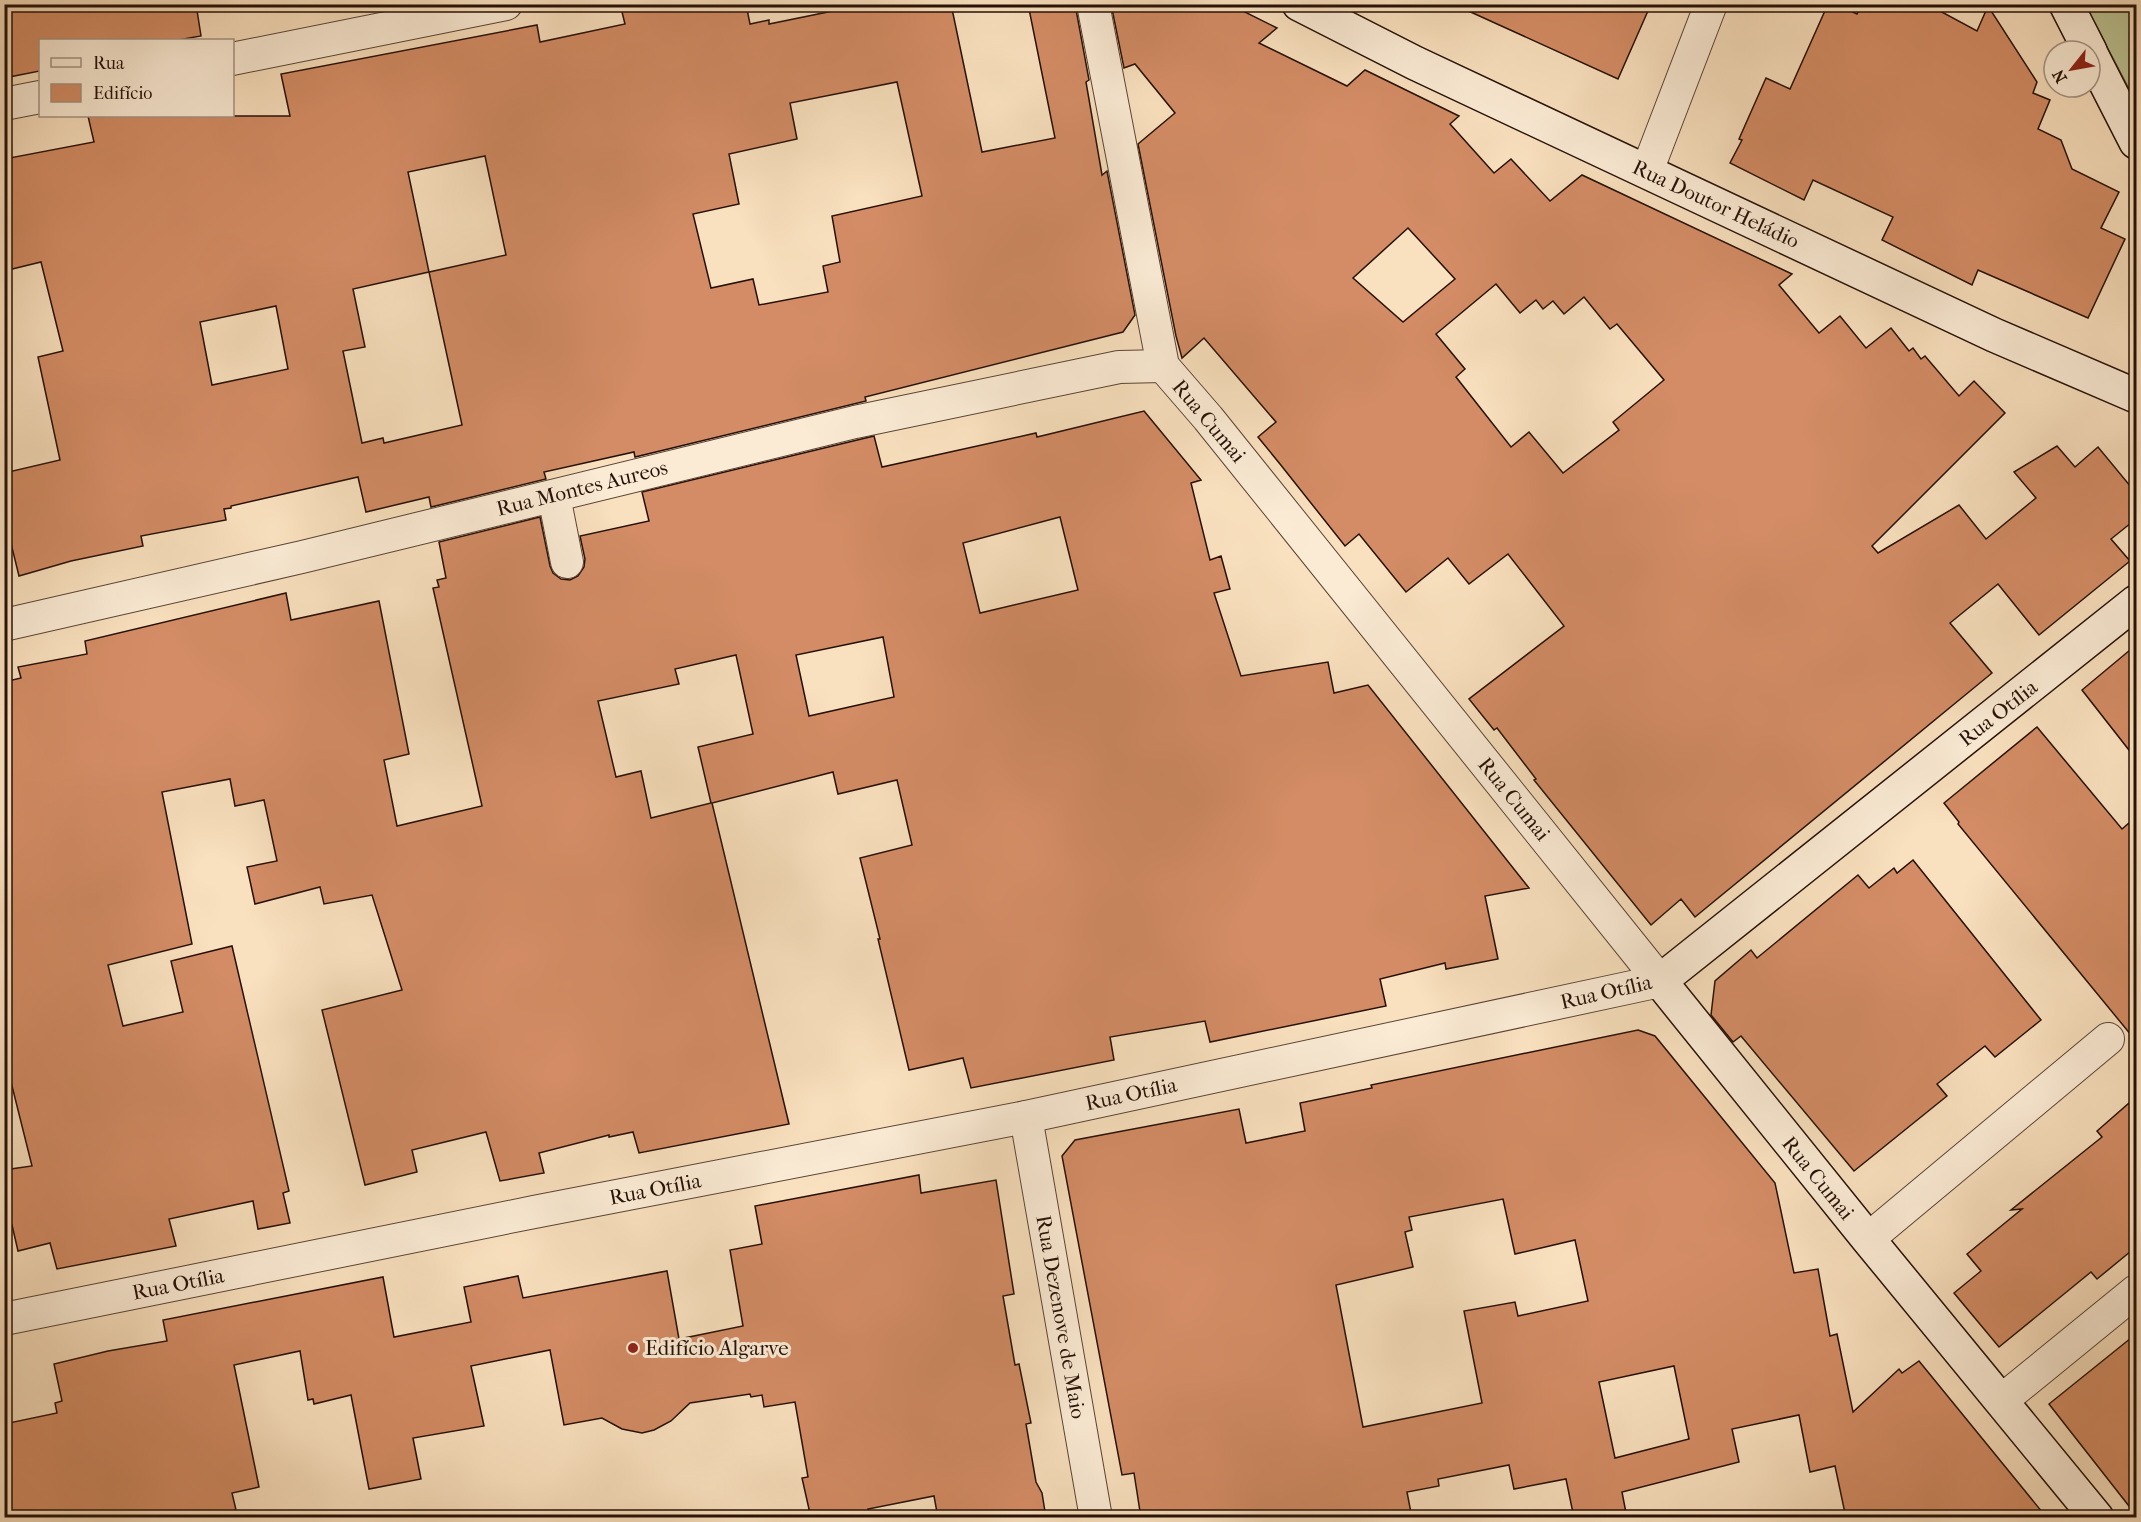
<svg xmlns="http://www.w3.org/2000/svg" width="2141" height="1522" font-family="'IM FELL French Canon',serif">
<rect width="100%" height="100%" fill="#f9e0be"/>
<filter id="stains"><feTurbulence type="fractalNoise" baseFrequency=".00333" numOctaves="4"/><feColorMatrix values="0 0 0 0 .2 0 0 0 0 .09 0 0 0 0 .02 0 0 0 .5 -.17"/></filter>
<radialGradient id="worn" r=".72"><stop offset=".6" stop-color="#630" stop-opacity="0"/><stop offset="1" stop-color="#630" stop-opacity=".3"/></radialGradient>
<!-- green -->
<path fill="#bcc293" stroke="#70694d" stroke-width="1.5" d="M 2085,5 L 2136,5 L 2136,102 Z"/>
<!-- building -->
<g fill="#d38c65" stroke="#251007" stroke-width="1.5" fill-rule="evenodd">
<path d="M 4,4 L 196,4 L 201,36 L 178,40 L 40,40 L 40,71 L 4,78 Z"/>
<path d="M 620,4 L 746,4 L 750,24 L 769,20 L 769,24 L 867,4 L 951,4 L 982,152 L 1055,138 L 1028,4 L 1075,4 L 1089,80 L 1086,82 L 1102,175 L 1107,171 L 1135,315 L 1123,332 L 865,397 L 866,401 L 635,457 L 634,452 L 544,472 L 546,479 L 431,507 L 429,497 L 366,512 L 358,477 L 231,506 L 231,508 L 224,509 L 226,520 L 141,536 L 143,546 L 71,561 L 19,576 L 4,515 L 4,473 L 60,460 L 38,357 L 63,351 L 41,262 L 4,271 L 4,159 L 94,142 L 88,116 L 290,116 L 281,74 L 537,25 L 540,42 L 625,24 ZM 897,82 L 922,196 L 832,216 L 840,262 L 823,266 L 828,292 L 759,305 L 753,279 L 711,288 L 693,214 L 739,204 L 729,154 L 797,139 L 790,103 ZM 485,156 L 506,255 L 429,272 L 408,172 ZM 429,272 L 462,425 L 384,443 L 383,438 L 362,443 L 343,351 L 365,347 L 353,289 ZM 276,306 L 288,369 L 212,385 L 200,322 Z"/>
<path d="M 1111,4 L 1175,4 L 1188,11 L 1196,4 L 1229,4 L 1277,28 L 1259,43 L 1347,86 L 1365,70 L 1459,116 L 1450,124 L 1494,173 L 1511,159 L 1550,201 L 1582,175 L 1792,274 L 1779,285 L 1819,333 L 1840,316 L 1866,348 L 1891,328 L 1909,351 L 1913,348 L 1921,359 L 1925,356 L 1959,396 L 1974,381 L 2005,413 L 1872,546 L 1878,553 L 1959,505 L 1986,539 L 2036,498 L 2014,472 L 2057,446 L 2075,467 L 2098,447 L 2136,493 L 2136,519 L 2111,539 L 2130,561 L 2039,635 L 1998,584 L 1950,623 L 1992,673 L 1695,917 L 1681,899 L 1651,925 L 1534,780 L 1536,779 L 1497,728 L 1494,730 L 1469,699 L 1564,626 L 1508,554 L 1469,584 L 1448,558 L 1406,592 L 1359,534 L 1345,546 L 1280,464 L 1258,437 L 1276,422 L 1204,338 L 1182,358 L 1176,336 L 1138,144 L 1175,113 L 1135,64 L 1124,68 ZM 1408,228 L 1455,279 L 1403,322 L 1353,278 ZM 1496,284 L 1520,313 L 1536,300 L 1543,309 L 1553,301 L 1564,314 L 1584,297 L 1610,329 L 1617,324 L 1664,380 L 1613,422 L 1619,430 L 1563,473 L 1529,432 L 1511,447 L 1456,377 L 1465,369 L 1436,334 Z"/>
<path d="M 1453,4 L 1651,4 L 1618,79 Z"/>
<path d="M 1828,4 L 1835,4 L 1857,14 L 1862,4 L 1927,4 L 1977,31 L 1988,6 L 2037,82 L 2033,93 L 2050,100 L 2038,129 L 2061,140 L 2072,169 L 2119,192 L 2101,228 L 2125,239 L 2088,318 L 1978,270 L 1972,285 L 1882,240 L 1893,217 L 1813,180 L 1804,200 L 1730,163 L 1742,140 L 1739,139 L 1766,78 L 1790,89 Z"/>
<path d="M 1144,411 L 1201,480 L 1191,483 L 1210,560 L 1221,556 L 1230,589 L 1214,593 L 1241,676 L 1328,662 L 1334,693 L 1368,685 L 1529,888 L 1485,896 L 1498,959 L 1446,969 L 1445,963 L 1380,979 L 1386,1006 L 1210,1042 L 1205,1021 L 1110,1037 L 1114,1060 L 971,1088 L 963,1058 L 909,1070 L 878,939 L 880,939 L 860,858 L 912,845 L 897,780 L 838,794 L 833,772 L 712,803 L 789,1124 L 639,1153 L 633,1132 L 609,1137 L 609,1135 L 539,1153 L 544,1173 L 500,1181 L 486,1132 L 412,1150 L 417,1172 L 365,1185 L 322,1010 L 402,990 L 372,895 L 324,904 L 320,887 L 255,904 L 247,867 L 277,861 L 264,800 L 235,806 L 230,779 L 162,792 L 192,944 L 108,965 L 123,1026 L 183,1012 L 171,961 L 232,946 L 289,1191 L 283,1193 L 290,1223 L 258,1229 L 253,1201 L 169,1219 L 176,1246 L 57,1269 L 50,1243 L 18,1251 L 12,1225 L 4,1227 L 4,1170 L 32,1166 L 4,1054 L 4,682 L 21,678 L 18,667 L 87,654 L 85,641 L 286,593 L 291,620 L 379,601 L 409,754 L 384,760 L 397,826 L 482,806 L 433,588 L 439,587 L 437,580 L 446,578 L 439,542 L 540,517 L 550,566 L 553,573 L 561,579 L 570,580 L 578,576 L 584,567 L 585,559 L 580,536 L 649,521 L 642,492 L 874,436 L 882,467 L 1036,433 L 1037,437 ZM 1060,517 L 1078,590 L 980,613 L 963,543 ZM 883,637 L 894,697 L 809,716 L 796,655 ZM 736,655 L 753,734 L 698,747 L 711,803 L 651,818 L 641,771 L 616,777 L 598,701 L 679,684 L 675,669 Z"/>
<path d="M 2136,645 L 2136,759 L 2082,690 Z"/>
<path d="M 2037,727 L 2122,829 L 2136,817 L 2136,1041 L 1958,824 L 1959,822 L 1944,803 Z"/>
<path d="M 1913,860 L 2041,1020 L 1995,1057 L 1985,1046 L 1937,1084 L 1947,1096 L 1854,1171 L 1741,1036 L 1733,1042 L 1711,1015 L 1715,981 L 1751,950 L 1757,958 L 1858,875 L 1869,888 L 1894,868 L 1897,873 Z"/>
<path d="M 1638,1030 L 1655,1036 L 1775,1183 L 1794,1273 L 1818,1269 L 1830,1336 L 1837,1334 L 1853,1412 L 1899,1369 L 1902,1373 L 1919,1361 L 2047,1518 L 1846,1518 L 1835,1466 L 1810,1472 L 1799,1415 L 1732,1429 L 1739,1462 L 1622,1492 L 1627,1518 L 1574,1518 L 1566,1479 L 1514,1489 L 1509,1465 L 1438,1479 L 1439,1486 L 1407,1492 L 1412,1518 L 1141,1518 L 1134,1473 L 1122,1475 L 1062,1156 L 1075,1140 L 1239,1109 L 1246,1143 L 1305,1131 L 1300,1103 L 1372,1088 L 1371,1085 ZM 1503,1199 L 1515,1254 L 1575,1240 L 1588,1301 L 1518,1316 L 1515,1302 L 1464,1311 L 1482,1403 L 1363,1427 L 1336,1285 L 1413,1267 L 1405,1232 L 1412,1230 L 1409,1217 ZM 1674,1366 L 1689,1439 L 1615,1458 L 1599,1382 Z"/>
<path d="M 2136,1097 L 2136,1247 L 2097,1279 L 2091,1272 L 1999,1347 L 1954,1293 L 1981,1271 L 1967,1254 L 2022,1209 L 2011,1210 L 2102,1137 L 2097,1131 Z"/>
<path d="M 919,1175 L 921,1193 L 996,1180 L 1014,1294 L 1003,1296 L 1015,1365 L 1019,1364 L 1031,1423 L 1026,1424 L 1036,1482 L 1042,1493 L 1046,1518 L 938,1518 L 934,1496 L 868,1509 L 870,1518 L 811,1518 L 802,1478 L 808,1477 L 795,1402 L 764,1407 L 762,1395 L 751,1397 L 750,1394 L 690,1403 L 671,1421 L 654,1430 L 642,1433 L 622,1429 L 602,1418 L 564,1425 L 550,1350 L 471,1366 L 484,1426 L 413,1438 L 421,1479 L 369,1489 L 351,1395 L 314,1404 L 313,1399 L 308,1400 L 300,1351 L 234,1365 L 259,1487 L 232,1493 L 236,1510 L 200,1518 L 4,1518 L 4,1424 L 57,1413 L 55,1403 L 62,1401 L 54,1364 L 108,1351 L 167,1341 L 163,1320 L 383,1277 L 394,1337 L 471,1322 L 464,1287 L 518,1276 L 523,1298 L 667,1271 L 679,1339 L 743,1326 L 730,1250 L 762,1244 L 755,1206 Z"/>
<path d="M 2136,1334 L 2136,1515 L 2049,1404 Z"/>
</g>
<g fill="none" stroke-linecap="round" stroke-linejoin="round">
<!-- street casing -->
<g stroke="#5a4435" stroke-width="34">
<g id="street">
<path d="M 232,59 L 506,4"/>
<path d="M 4,104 L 40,97"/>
<path d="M 1647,171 L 1711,4"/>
<path d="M 554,496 L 567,562"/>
<path d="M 4,625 L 302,557 L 855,422 L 1119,367 L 1163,366"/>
<path d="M 1026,1117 L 1096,1518"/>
<path d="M 1868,1239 L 2108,1039"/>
<path d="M 4,1319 L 534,1212 L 1026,1117 L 1660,981 L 1208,418 L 1163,366 L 1093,4"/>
<path d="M 2001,1401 L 2136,1291"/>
</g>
</g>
<!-- secondary casing -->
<g stroke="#251007" stroke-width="36">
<g id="secondary">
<path d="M 1299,4 L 1415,63 L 1994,335 L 2136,396"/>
<path d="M 2066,4 L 2090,51"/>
<path d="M 2090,52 L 2136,142"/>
<path d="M 2097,1518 L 1868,1239 L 1660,981 L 2136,602"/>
</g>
</g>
<!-- street -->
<use href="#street" stroke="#fbebd5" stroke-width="32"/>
<!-- secondary -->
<use href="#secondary" stroke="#fbebd5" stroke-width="33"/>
</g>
<!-- markers -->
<circle fill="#8f2418" stroke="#fbebd5" stroke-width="2" cx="633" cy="1348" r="6"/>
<g text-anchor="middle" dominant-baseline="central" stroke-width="6" stroke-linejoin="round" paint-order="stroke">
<!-- street labels -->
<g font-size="21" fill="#251007" stroke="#fbebd5">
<text transform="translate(1716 204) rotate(25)">Rua Doutor Heládio</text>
<text transform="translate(1209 421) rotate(50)">Rua Cumai</text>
<text transform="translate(582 488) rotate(-14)">Rua Montes Aureos</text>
<text transform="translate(1998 713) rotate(-38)">Rua Otília</text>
<text transform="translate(1514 799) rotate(51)">Rua Cumai</text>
<text transform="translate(1606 992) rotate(-13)">Rua Otília</text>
<text transform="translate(1131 1094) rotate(-12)">Rua Otília</text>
<text transform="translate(1818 1178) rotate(51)">Rua Cumai</text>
<text transform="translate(655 1189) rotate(-11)">Rua Otília</text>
<text transform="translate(178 1284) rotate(-11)">Rua Otília</text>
<text transform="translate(1061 1317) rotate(80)">Rua Dezenove de Maio</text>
</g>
<!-- poi labels -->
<g font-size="21" fill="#251007" stroke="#fbebd5" text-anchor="start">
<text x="645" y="1348">Edifício Algarve</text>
</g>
</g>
<!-- margin -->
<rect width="2141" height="1522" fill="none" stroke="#f9e0be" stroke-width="24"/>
<rect x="6" y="6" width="2129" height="1510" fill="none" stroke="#251007" stroke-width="3"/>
<rect x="12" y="12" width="2117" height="1498" fill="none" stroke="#251007" stroke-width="1.5"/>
<!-- legend -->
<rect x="39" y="39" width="195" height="78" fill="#fbebd5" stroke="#a59383" stroke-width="1.5"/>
<rect x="51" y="58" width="30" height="9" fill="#fbebd5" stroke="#a59383" stroke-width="1.5"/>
<text x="93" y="69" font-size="18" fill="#251007">Rua</text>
<rect x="51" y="84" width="30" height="18" fill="#d38c65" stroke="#a59383" stroke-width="1.5"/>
<text x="93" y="99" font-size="18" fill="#251007">Edifício</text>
<!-- north arrow -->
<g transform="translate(2072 69) rotate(239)"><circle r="28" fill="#fbebd5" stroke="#a59383" stroke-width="1.5"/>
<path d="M0-4.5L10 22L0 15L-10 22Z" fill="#8f2418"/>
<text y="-9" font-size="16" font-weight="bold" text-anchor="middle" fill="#251007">N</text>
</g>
<rect width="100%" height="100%" filter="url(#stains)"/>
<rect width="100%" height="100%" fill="url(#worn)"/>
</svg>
